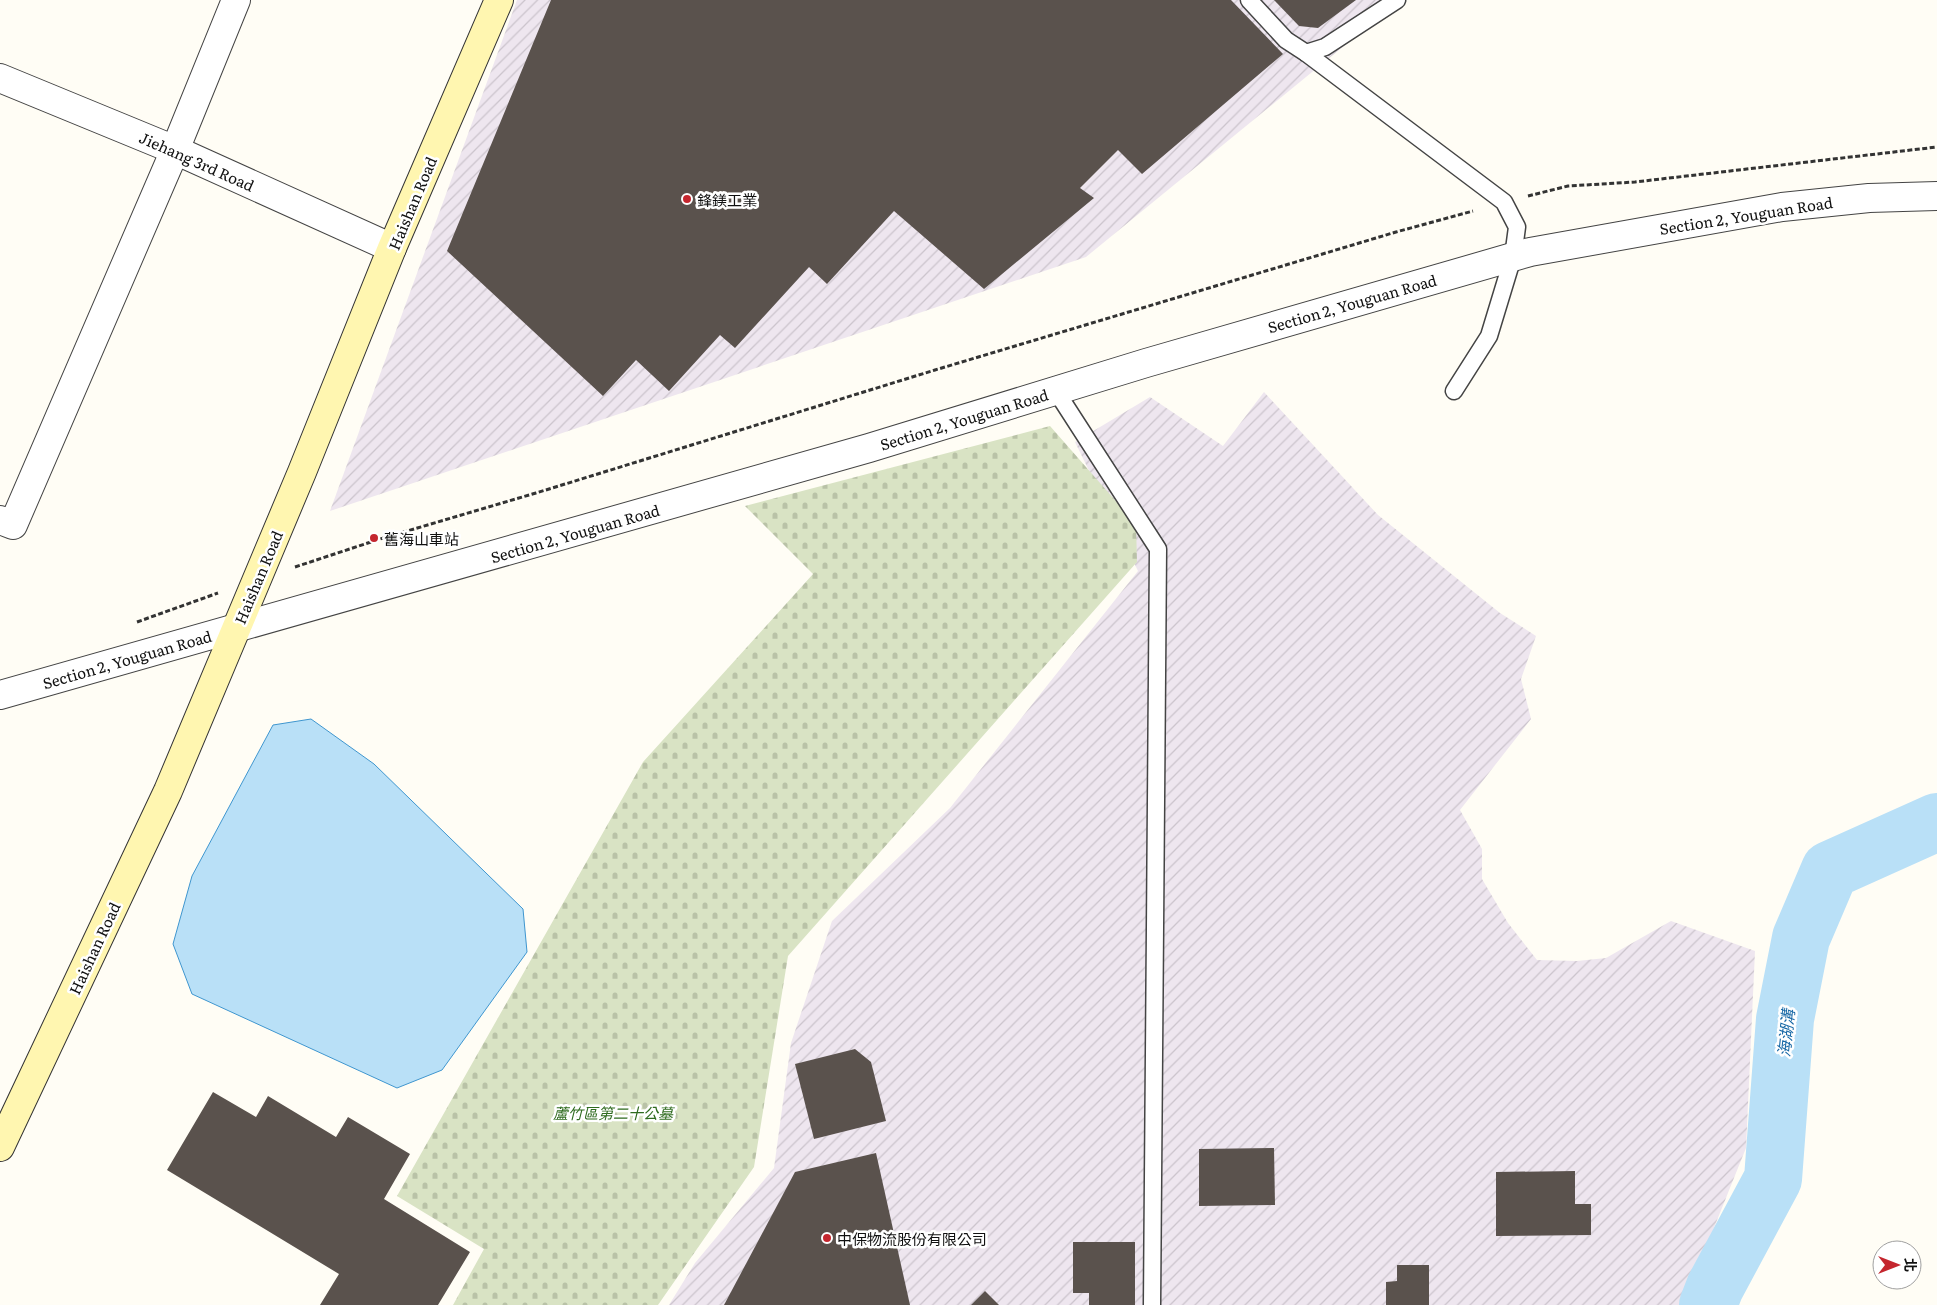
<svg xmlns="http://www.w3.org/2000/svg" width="1937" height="1305" font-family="Literata,'Noto Sans TC',serif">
<defs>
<pattern id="industrial-furrows" width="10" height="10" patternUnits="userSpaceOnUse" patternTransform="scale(1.25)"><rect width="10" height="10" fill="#eee6ef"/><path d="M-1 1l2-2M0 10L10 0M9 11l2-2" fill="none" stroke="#cbc4cc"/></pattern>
<pattern id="cemetery-stones" width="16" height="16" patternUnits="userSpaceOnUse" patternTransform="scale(1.25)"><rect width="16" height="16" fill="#d9e3c4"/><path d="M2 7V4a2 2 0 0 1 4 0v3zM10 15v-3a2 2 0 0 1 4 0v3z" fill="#b9c2a7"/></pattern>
</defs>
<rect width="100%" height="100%" fill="#fffdf5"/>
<!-- industrial -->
<g fill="url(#industrial-furrows)">
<path d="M 517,0 L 1400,0 L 1086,257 L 330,511 Z"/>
<path d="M 1264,392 L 1378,515 L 1500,613 L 1536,636 L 1521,679 L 1531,719 L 1460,810 L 1482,849 L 1482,879 L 1508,923 L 1537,960 L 1577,961 L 1606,958 L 1671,921 L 1755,951 L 1746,1148 L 1683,1305 L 669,1305 L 695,1263 L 774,1168 L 791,1043 L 832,921 L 950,808 L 1138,571 L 1075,442 L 1150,397 L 1223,446 Z"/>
</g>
<!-- cemetery -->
<path fill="url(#cemetery-stones)" d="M 1050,426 L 1136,524 L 1137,562 L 788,956 L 754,1167 L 658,1305 L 453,1305 L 484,1249 L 397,1196 L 643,762 L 813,574 L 745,506 Z"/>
<!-- water -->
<path fill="#b9e0f7" stroke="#3f96cf" d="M 311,719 L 374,764 L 523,909 L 527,952 L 442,1070 L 397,1088 L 192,994 L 173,944 L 192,876 L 273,725 Z"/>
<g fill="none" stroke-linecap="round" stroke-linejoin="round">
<!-- river -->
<path stroke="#b9e0f7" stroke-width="58" d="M 1708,1305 L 1715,1287 L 1773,1179 L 1785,1019 L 1801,938 L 1830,870 L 1937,822"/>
</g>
<!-- building -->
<g fill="#5a524d">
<path d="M 551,0 L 1231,0 L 1283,54 L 1142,174 L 1118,150 L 1080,188 L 1094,198 L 984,289 L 894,211 L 827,284 L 809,267 L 735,348 L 720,335 L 669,391 L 636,360 L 603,396 L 447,251 Z"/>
<path d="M 1274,0 L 1356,0 L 1318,28 L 1299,26 Z"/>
<path d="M 855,1049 L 871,1062 L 886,1121 L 814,1139 L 795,1064 Z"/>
<path d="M 213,1092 L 256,1117 L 268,1096 L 336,1137 L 348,1117 L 410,1154 L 384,1199 L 470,1252 L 438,1305 L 320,1305 L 339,1274 L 167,1170 Z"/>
<path d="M 1274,1148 L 1275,1205 L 1199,1206 L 1199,1149 Z"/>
<path d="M 876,1153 L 910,1305 L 724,1305 L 795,1172 Z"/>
<path d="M 1575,1171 L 1575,1204 L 1591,1204 L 1591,1235 L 1496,1236 L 1496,1172 Z"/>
<path d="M 1073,1242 L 1135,1242 L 1135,1305 L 1089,1305 L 1089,1293 L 1073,1293 Z"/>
<path d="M 1397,1265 L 1429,1265 L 1429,1305 L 1386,1305 L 1386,1282 L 1397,1281 Z"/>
<path d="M 985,1291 L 999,1305 L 971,1305 Z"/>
</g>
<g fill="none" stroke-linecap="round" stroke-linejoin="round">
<!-- service casing -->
<g stroke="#444" stroke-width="19">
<g id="service">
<path d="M 1249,0 L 1286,40 L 1306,53 L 1325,47 L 1397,0"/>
<path d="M 1306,53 L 1504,202 L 1517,227 L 1513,257 L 1489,336 L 1454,391"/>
<path d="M 1056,391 L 1158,549 L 1152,1305"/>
</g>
</g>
<!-- minor casing -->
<g stroke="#444" stroke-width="30">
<g id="minor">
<path d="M 0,78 L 175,150 L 392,248"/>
<path d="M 0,520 L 13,525 L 175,150 L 236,0"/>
<path d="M 0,695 L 869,448 L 1146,363 L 1530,252 L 1782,207 L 1869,198 L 1937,196"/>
</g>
</g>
<!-- secondary casing -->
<g stroke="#333" stroke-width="30">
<path id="secondary" d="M 0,1147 L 168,791 L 302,472 L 392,248 L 499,0"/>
</g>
<!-- path -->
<g stroke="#333" stroke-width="3" stroke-dasharray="5 2.5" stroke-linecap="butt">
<path d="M 1528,196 L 1568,186 L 1635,182 L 1937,147"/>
<path d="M 295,567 L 380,539 L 536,493 L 935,370 L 1396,232 L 1473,211"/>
<path d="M 137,622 L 218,593"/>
</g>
<!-- service -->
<use href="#service" stroke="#fff" stroke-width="16"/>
<!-- minor -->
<use href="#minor" stroke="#fff" stroke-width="28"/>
<!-- secondary -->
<use href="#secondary" stroke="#fff6b0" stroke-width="28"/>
</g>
<!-- markers -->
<g fill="#c4262e" stroke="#fff" stroke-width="2">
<circle cx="687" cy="199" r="5"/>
<circle cx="374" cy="538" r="5"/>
<circle cx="827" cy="1238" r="5"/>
</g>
<g text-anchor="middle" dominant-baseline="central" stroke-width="5" stroke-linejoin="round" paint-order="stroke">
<!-- street labels -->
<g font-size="15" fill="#111" stroke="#fff">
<text transform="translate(197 161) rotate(24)">Jiehang 3rd Road</text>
<text transform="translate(412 203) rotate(-67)">Haishan Road</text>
<text transform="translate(1746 215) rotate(-9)">Section 2, Youguan Road</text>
<text transform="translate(1352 303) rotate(-16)">Section 2, Youguan Road</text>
<text transform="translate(964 419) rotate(-17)">Section 2, Youguan Road</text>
<text transform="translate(575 533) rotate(-16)">Section 2, Youguan Road</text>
<text transform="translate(258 577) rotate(-67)">Haishan Road</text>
<text transform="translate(127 659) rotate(-16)">Section 2, Youguan Road</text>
<text transform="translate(94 948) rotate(-65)">Haishan Road</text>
</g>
<!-- poi labels -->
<g font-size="15" fill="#111" stroke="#fff" text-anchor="start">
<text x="697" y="199">鋒鎂工業</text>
<text x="384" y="538">舊海山車站</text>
<text x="837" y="1238">中保物流股份有限公司</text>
</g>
<!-- park labels -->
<g font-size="15" font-style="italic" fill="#2f6b1f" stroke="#fff">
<text x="613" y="1112">蘆竹區第二十公墓</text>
</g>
<!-- water labels -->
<g font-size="16" font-style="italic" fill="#1768a6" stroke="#fff">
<text transform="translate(1785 1033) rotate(-84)">海湖溝</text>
</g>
</g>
<!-- north arrow -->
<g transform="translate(1897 1265) rotate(90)"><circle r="24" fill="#ffffff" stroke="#a0a0a0"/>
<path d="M0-4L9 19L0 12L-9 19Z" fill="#c4262e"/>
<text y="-8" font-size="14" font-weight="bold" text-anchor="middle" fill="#111111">北</text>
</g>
</svg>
